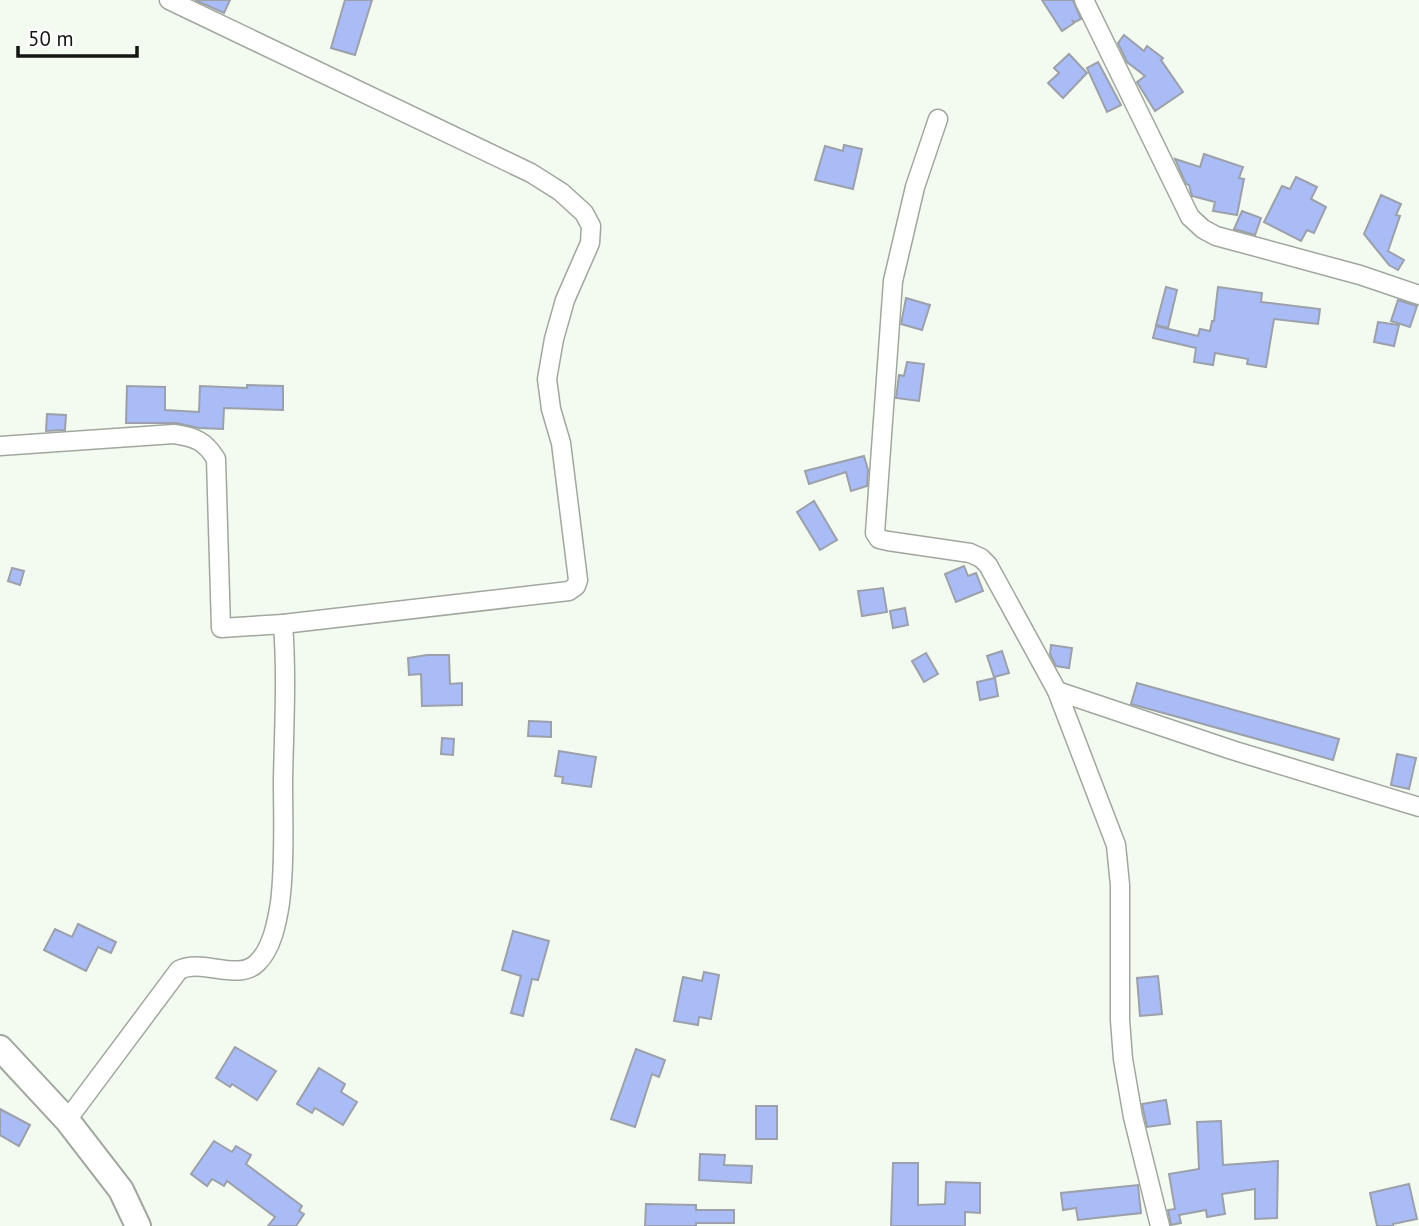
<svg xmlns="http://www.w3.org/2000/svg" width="1419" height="1226" font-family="'PT Sans',sans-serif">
<rect width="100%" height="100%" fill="#f3fbf1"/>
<!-- building -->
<g fill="#a9bcf5" stroke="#9ca0aa" stroke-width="2">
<path d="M 195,0 L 230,0 L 224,13 Z"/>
<path d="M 345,0 L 372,0 L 355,55 L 331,48 Z"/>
<path d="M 1042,0 L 1073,0 L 1081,19 L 1075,22 L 1073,21 L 1074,23 L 1062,31 Z"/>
<path d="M 1124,35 L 1144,51 L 1147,46 L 1163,58 L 1161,60 L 1183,92 L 1155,111 L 1137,82 L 1145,76 L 1127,62 L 1118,43 Z"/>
<path d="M 1069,54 L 1087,73 L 1063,98 L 1048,83 L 1059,73 L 1054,68 Z"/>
<path d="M 1098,62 L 1121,105 L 1107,112 L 1087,68 Z"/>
<path d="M 844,145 L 862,149 L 853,189 L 815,180 L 825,146 L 843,151 Z"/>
<path d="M 1204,154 L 1243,167 L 1239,178 L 1244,179 L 1237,215 L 1213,211 L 1215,202 L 1192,196 L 1189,185 L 1186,184 L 1175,159 L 1200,167 Z"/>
<path d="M 1296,177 L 1317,187 L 1311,199 L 1326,207 L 1314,233 L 1307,230 L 1301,241 L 1264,222 L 1282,186 L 1290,189 Z"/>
<path d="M 1381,195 L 1401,204 L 1396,215 L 1400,216 L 1388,251 L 1404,260 L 1398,270 L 1389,265 L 1364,234 Z"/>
<path d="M 1242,211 L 1261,218 L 1255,235 L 1234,229 Z"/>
<path d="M 1166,287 L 1177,290 L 1168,328 L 1156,325 Z"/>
<path d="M 1218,287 L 1262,293 L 1261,302 L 1320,309 L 1318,324 L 1274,319 L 1266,367 L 1247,364 L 1248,359 L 1215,353 L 1213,365 L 1194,362 L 1196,348 L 1153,338 L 1156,326 L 1198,336 L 1200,329 L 1210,331 L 1212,321 L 1214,321 Z"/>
<path d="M 906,298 L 930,305 L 922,330 L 901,324 Z"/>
<path d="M 1398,300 L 1417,306 L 1410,327 L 1391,321 Z"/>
<path d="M 1378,322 L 1399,325 L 1394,346 L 1374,342 Z"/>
<path d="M 907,362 L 924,364 L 919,401 L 896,398 L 899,375 L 904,376 Z"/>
<path d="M 247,385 L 283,386 L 283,410 L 224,408 L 223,429 L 199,428 L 176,423 L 126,423 L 127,386 L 165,387 L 165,410 L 199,412 L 200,386 L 247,388 Z"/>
<path d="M 47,414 L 66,415 L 65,430 L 46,431 Z"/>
<path d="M 864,456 L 868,470 L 867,486 L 851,491 L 846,472 L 809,484 L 805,471 Z"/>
<path d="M 814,501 L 837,540 L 820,550 L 797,512 Z"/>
<path d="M 964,566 L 968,576 L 976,573 L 983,591 L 956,602 L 945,574 Z"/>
<path d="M 12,568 L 24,571 L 20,585 L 8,581 Z"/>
<path d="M 883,588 L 887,612 L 862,616 L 858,591 Z"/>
<path d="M 905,608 L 908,625 L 893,628 L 890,611 Z"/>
<path d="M 1051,645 L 1072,648 L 1069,668 L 1056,666 L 1050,654 Z"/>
<path d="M 1002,651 L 1009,673 L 994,677 L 987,656 Z"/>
<path d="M 926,653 L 938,674 L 924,682 L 912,661 Z"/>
<path d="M 427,655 L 449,655 L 450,684 L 462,683 L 462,705 L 422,706 L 421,674 L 409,675 L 408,658 Z"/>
<path d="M 995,678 L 998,696 L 980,700 L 977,682 Z"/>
<path d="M 1137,683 L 1339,739 L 1333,760 L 1131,704 Z"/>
<path d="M 529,721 L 551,722 L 551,737 L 528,736 Z"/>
<path d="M 442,738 L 454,739 L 453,755 L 441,754 Z"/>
<path d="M 559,751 L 596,757 L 591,787 L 562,783 L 563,777 L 555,776 Z"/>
<path d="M 1397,754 L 1416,758 L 1409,789 L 1391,785 Z"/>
<path d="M 78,924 L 116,942 L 111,953 L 98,947 L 86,971 L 44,950 L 55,929 L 72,937 Z"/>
<path d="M 513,931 L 549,941 L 538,980 L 532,979 L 523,1016 L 511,1013 L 521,976 L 502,970 Z"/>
<path d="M 704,972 L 719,975 L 711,1019 L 699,1017 L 698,1025 L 674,1021 L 683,977 L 702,981 Z"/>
<path d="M 1158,976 L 1162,1014 L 1140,1016 L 1137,978 Z"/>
<path d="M 235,1047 L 276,1071 L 257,1100 L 232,1084 L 230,1087 L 216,1078 Z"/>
<path d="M 636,1049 L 665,1060 L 659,1077 L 652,1074 L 635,1127 L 611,1119 Z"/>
<path d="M 319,1068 L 345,1084 L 341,1092 L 357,1102 L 343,1125 L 315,1108 L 312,1113 L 297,1104 Z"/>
<path d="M 1166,1100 L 1170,1124 L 1147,1127 L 1142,1104 Z"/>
<rect x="756" y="1106" width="21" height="33"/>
<path d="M 0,1109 L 30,1125 L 19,1146 L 0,1135 Z"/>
<path d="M 1221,1121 L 1223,1165 L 1278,1161 L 1277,1218 L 1255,1219 L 1255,1189 L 1222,1194 L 1225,1214 L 1207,1217 L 1206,1210 L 1179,1215 L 1181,1223 L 1171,1225 L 1168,1210 L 1175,1209 L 1169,1174 L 1199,1169 L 1197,1122 Z"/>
<path d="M 214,1141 L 232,1152 L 236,1146 L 251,1155 L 246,1164 L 302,1206 L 299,1211 L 304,1214 L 296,1226 L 268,1226 L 275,1217 L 227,1181 L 224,1186 L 212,1179 L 207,1186 L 191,1174 Z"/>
<path d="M 700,1154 L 725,1155 L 724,1165 L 752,1166 L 751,1183 L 699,1180 Z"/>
<path d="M 893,1163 L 918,1163 L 918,1205 L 945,1204 L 946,1182 L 980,1183 L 980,1213 L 965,1212 L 965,1226 L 891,1226 Z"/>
<path d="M 1409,1184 L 1417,1219 L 1393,1224 L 1393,1226 L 1377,1226 L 1370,1193 Z"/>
<path d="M 1138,1185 L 1141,1213 L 1078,1220 L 1076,1208 L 1063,1210 L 1061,1193 Z"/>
<path d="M 646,1204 L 696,1205 L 696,1210 L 734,1210 L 734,1223 L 696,1223 L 696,1226 L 645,1226 Z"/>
</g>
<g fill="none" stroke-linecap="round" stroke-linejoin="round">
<!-- street casing -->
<g stroke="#a0a79e" stroke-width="21">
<g id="street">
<path d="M 169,0 L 531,173 L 561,192 L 584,213 L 591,226 L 590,243 L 565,300 L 554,339 L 547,379 L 551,409 L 561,443 L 578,580 L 576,586 L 569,591 L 283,624"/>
<path d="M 1084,0 L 1190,217 L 1203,229 L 1216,236 L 1360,275 L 1419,295"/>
<path d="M 938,119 L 915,187 L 893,281 L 875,533 L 879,539 L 888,541 L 970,553 L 981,558 L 988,565 L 1057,691 L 1116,845 L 1120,885 L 1120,1020 L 1123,1059 L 1133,1117 L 1160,1226"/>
<path d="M 0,446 L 174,434 C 195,437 205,441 216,459 L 221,628 L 283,624 C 287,676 284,728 283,780 C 283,820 285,863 280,903 C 277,922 272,949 257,963 C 238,982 202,958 179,970 L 67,1120"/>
<path d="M 1057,691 L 1232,750 L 1419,807"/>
</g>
</g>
<!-- secondary casing -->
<g stroke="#a0a79e" stroke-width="28">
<path id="secondary" d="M 0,1048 L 67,1120 L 121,1190 L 138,1226"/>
</g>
<!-- street -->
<use href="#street" stroke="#fff" stroke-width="18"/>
<!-- secondary -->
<use href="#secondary" stroke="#fff" stroke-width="24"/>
</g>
<!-- scale -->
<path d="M18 46v10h119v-10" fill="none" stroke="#131512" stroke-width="3.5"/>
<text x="28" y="46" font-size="21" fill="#131512" stroke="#ffffff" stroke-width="5" paint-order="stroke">50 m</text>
</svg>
